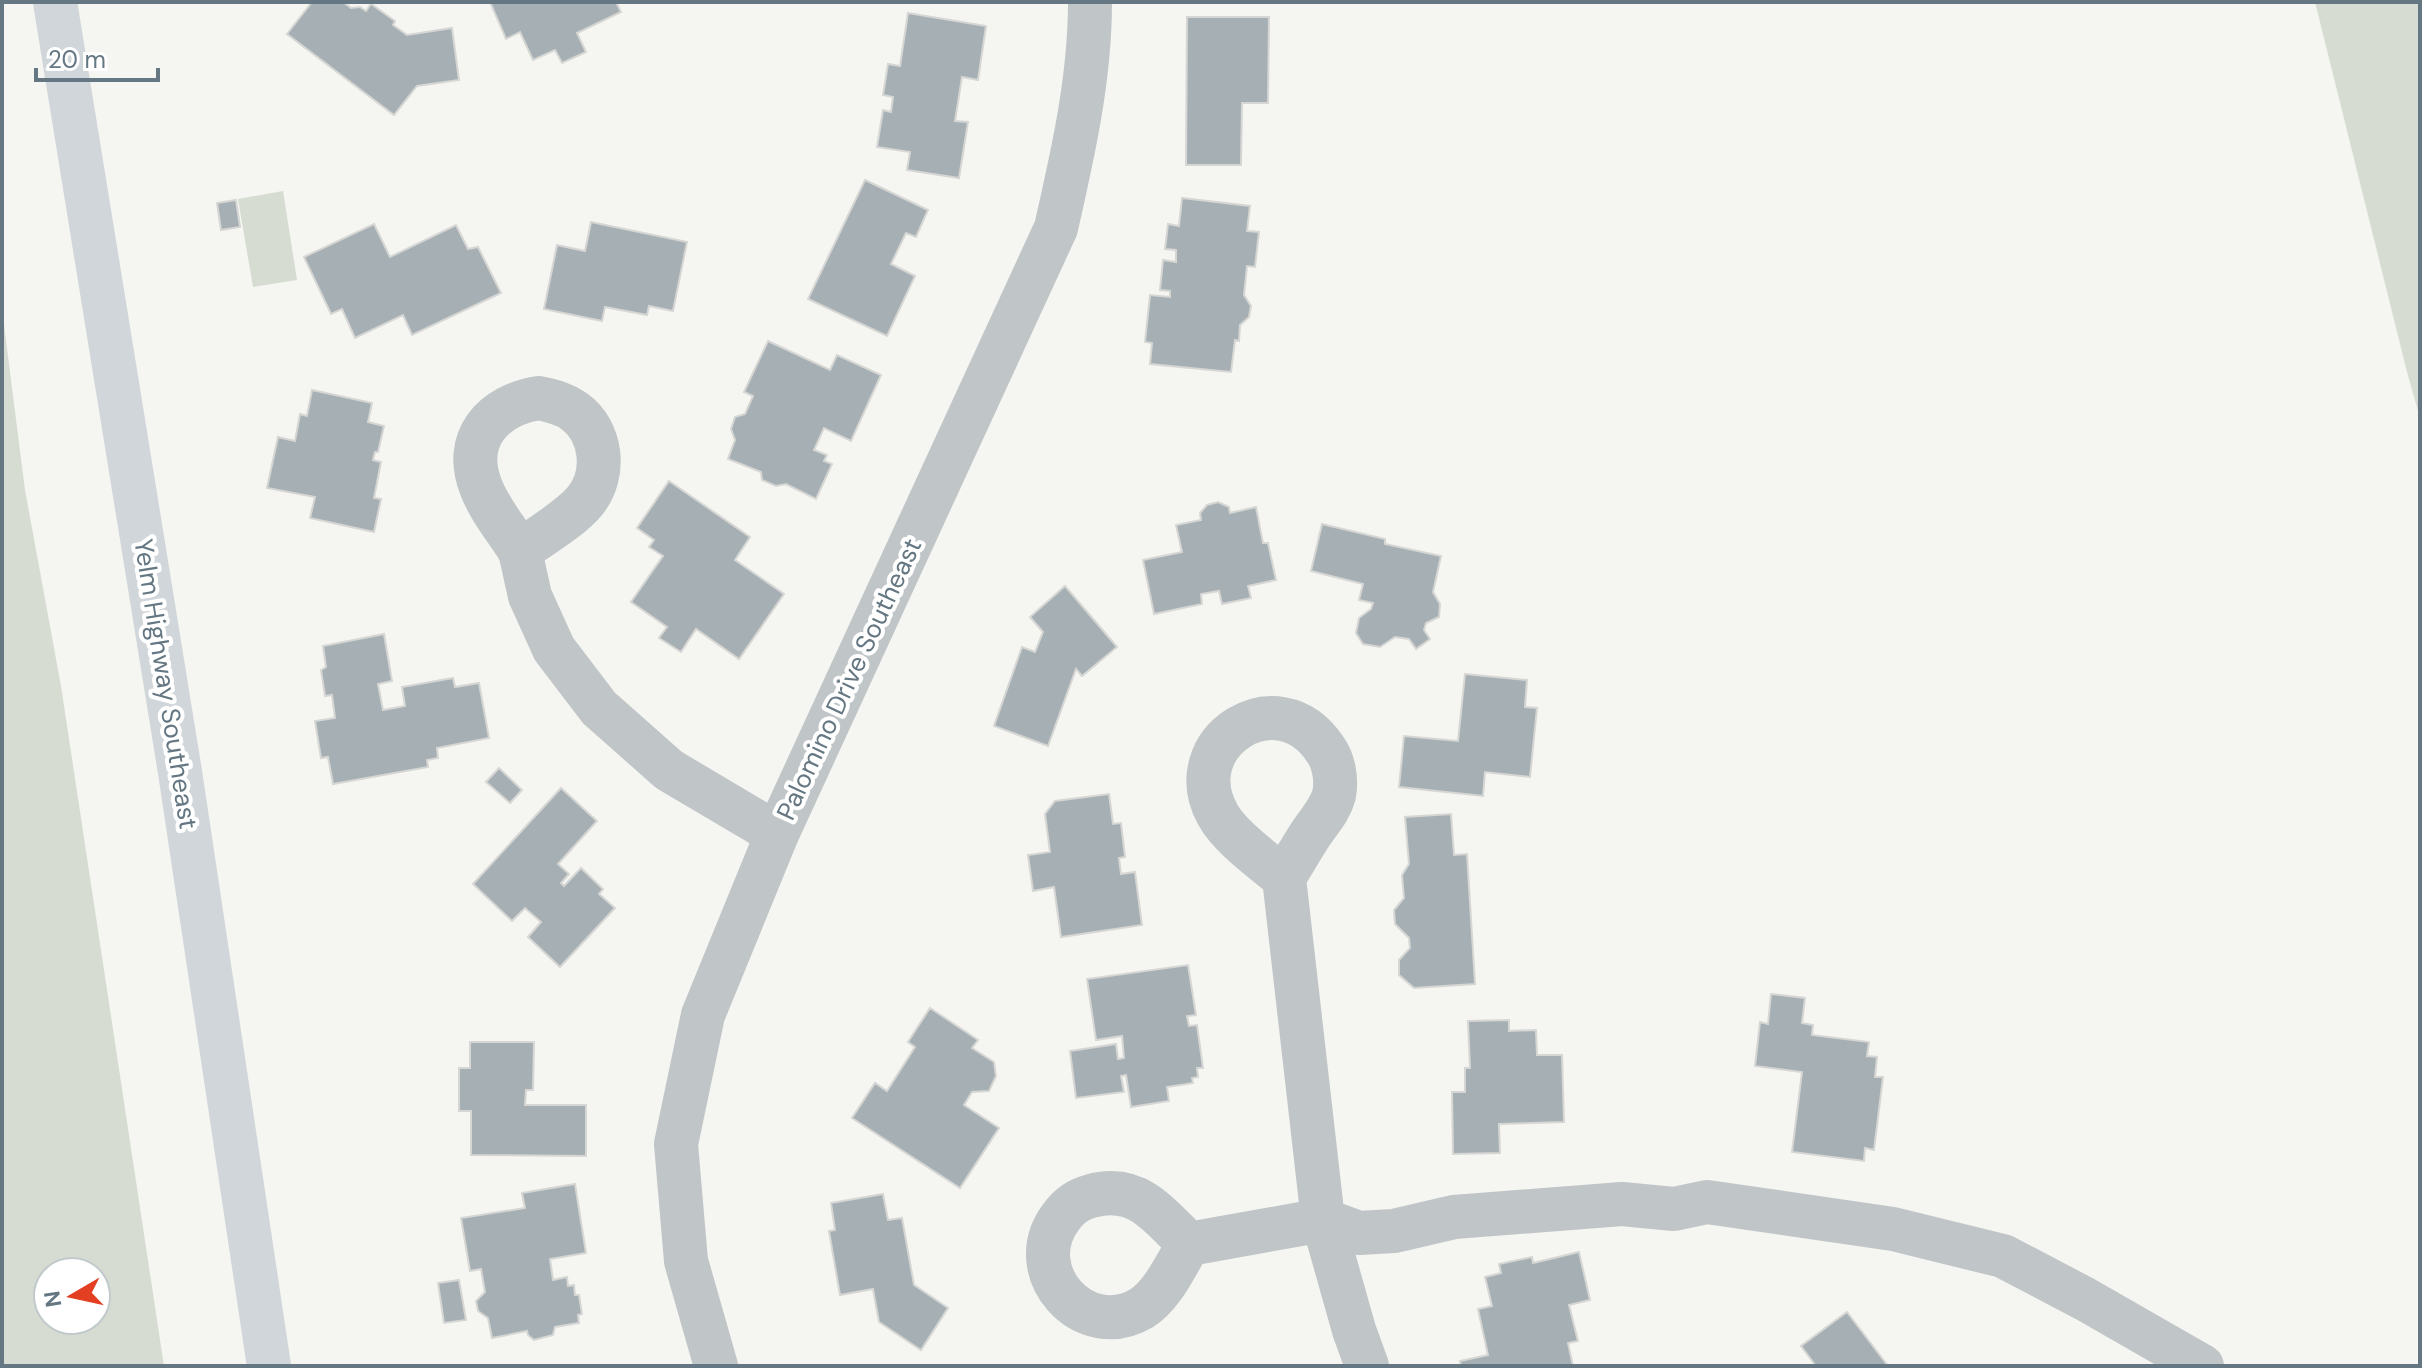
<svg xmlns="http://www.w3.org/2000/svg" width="2422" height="1368" font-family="'DM Sans',sans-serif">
<rect width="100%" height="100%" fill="#f5f5f1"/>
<!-- green -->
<g fill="#d6dcd2" fill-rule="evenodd">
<path d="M 2315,2 L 2420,2 L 2420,418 L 2407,372 Z"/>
<path d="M 283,191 L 297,280 L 253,287 L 238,199 Z"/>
<path d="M 2,309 L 25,490 L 61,686 L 164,1366 L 2,1366 ZM 96,1272 L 96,1320 L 48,1320 L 48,1272 Z"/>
</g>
<!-- building -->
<g fill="#a6b0b4" stroke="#d6d6d4" stroke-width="2">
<path d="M 312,2 L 343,2 L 351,8 L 360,7 L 366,11 L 371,4 L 395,21 L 393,25 L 407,35 L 452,28 L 459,80 L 417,86 L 394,115 L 287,34 Z"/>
<path d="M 490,2 L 616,2 L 621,12 L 577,33 L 586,52 L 562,63 L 555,50 L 533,60 L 520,32 L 506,39 Z"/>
<path d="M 908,13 L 986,26 L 978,80 L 962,77 L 955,121 L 968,122 L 959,178 L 907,170 L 910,152 L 877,147 L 883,110 L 891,112 L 893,97 L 883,95 L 888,64 L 900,66 Z"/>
<path d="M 1187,17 L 1269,17 L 1268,103 L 1242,103 L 1241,165 L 1186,165 Z"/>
<path d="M 865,180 L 928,210 L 916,237 L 906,233 L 891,264 L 915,276 L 887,336 L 808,299 Z"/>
<path d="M 1182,198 L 1250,206 L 1247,231 L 1259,232 L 1255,267 L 1247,266 L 1244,295 L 1251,306 L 1249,317 L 1240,325 L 1239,341 L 1235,340 L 1231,372 L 1150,364 L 1152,343 L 1145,342 L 1150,295 L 1170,297 L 1170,291 L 1160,290 L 1163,260 L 1176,262 L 1176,250 L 1165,249 L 1168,224 L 1179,226 Z"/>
<path d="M 236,200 L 240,227 L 221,230 L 217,203 Z"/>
<path d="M 591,222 L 687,242 L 673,311 L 649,306 L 647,315 L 605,307 L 602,321 L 544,309 L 557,245 L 585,251 Z"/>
<path d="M 374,224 L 390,257 L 456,225 L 468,249 L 478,247 L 501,293 L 412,335 L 403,315 L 355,338 L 342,309 L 331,314 L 304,257 Z"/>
<path d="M 768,341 L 830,370 L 837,355 L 881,375 L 851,441 L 824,428 L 814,450 L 827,455 L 824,461 L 832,464 L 816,499 L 786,484 L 776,486 L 762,480 L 761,472 L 728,459 L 735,440 L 731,429 L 735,417 L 745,414 L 753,396 L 744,392 Z"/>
<path d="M 312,390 L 372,403 L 368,422 L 384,426 L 378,452 L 375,452 L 373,460 L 381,462 L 374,498 L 381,499 L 374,532 L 310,518 L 315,497 L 267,488 L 278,437 L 295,441 L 300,414 L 307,416 Z"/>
<path d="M 669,481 L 750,537 L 735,560 L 784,594 L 739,659 L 696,629 L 681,652 L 659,638 L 667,627 L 631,602 L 663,556 L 649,547 L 654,540 L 637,528 Z"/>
<path d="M 1218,502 L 1229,507 L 1230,513 L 1256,507 L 1263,543 L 1268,543 L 1276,580 L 1248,586 L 1251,598 L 1222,604 L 1219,591 L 1201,594 L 1202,604 L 1154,614 L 1143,560 L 1182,552 L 1176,525 L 1201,520 L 1200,513 L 1207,505 Z"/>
<path d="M 1322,524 L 1385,539 L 1385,544 L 1441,556 L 1433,592 L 1440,604 L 1439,617 L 1426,623 L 1424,630 L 1430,639 L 1416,649 L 1409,639 L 1395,637 L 1380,647 L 1363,644 L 1356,633 L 1359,618 L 1371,609 L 1373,603 L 1359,600 L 1363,584 L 1311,571 Z"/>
<path d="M 1065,586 L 1117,647 L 1082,676 L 1076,669 L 1048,746 L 994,726 L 1022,647 L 1035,652 L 1043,632 L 1030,617 Z"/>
<path d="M 384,634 L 392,681 L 378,684 L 383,710 L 405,706 L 402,687 L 453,678 L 455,687 L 479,683 L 489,738 L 437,748 L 438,758 L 427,760 L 428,767 L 333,784 L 328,757 L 321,758 L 315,721 L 335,718 L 332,695 L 325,696 L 321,670 L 326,667 L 323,646 Z"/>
<path d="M 1465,674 L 1527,680 L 1525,707 L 1537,708 L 1530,777 L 1485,772 L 1483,796 L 1399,787 L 1404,736 L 1458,741 Z"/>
<path d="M 499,768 L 522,790 L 510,803 L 486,782 Z"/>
<path d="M 561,788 L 597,821 L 558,864 L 569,874 L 561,883 L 564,886 L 581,868 L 603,889 L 599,894 L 615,908 L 560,967 L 528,937 L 541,922 L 525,908 L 512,921 L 473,884 Z"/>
<path d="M 1109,794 L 1113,824 L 1121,823 L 1125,857 L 1119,858 L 1121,874 L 1135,872 L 1142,925 L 1061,937 L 1054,887 L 1033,891 L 1028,855 L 1050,852 L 1045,814 L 1055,801 Z"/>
<path d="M 1451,814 L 1454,855 L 1467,854 L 1475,984 L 1414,988 L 1399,975 L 1399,960 L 1410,948 L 1409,938 L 1395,924 L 1394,910 L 1404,898 L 1402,875 L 1409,864 L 1405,817 Z"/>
<path d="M 1188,965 L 1196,1015 L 1187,1016 L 1189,1026 L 1197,1025 L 1203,1068 L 1197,1068 L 1198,1077 L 1192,1078 L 1193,1083 L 1167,1087 L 1169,1101 L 1131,1107 L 1126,1075 L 1121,1076 L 1124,1092 L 1076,1098 L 1070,1051 L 1116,1044 L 1118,1059 L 1124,1058 L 1122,1036 L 1096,1040 L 1087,979 Z"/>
<path d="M 1771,994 L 1805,998 L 1802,1023 L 1813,1025 L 1812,1035 L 1869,1042 L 1867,1056 L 1877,1057 L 1875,1077 L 1883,1077 L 1874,1150 L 1865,1148 L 1864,1161 L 1792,1152 L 1802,1072 L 1755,1066 L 1760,1022 L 1768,1024 Z"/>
<path d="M 930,1008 L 978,1040 L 972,1048 L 994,1062 L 996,1076 L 989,1091 L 972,1092 L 964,1105 L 999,1128 L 960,1188 L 852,1118 L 875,1083 L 887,1091 L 915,1047 L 908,1042 Z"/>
<path d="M 1509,1020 L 1509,1031 L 1536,1030 L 1537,1055 L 1562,1055 L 1564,1122 L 1499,1124 L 1500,1153 L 1453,1154 L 1452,1092 L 1465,1092 L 1465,1068 L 1470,1068 L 1468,1021 Z"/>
<path d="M 470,1042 L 534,1042 L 533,1090 L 526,1090 L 525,1105 L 586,1105 L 586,1156 L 471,1155 L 471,1111 L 459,1111 L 459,1068 L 470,1068 Z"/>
<path d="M 575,1184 L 586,1253 L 550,1259 L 553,1280 L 567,1277 L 568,1286 L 574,1285 L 575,1295 L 579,1295 L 582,1314 L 578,1315 L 579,1323 L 555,1327 L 553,1335 L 534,1340 L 528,1335 L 527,1331 L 492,1338 L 488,1318 L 478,1311 L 476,1301 L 485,1292 L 481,1269 L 470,1271 L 461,1218 L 525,1208 L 522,1193 Z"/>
<path d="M 883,1194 L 888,1220 L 902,1218 L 914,1285 L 948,1308 L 921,1350 L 879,1322 L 873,1289 L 840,1295 L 829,1231 L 835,1230 L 831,1203 Z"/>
<path d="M 1579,1252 L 1590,1300 L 1569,1305 L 1578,1341 L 1568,1343 L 1573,1366 L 1461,1366 L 1460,1361 L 1488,1355 L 1478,1309 L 1492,1306 L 1485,1277 L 1501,1273 L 1499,1264 L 1532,1257 L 1533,1263 Z"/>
<path d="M 459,1280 L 466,1320 L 444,1323 L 438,1283 Z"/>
<path d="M 1847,1312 L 1888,1366 L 1816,1366 L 1801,1346 Z"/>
</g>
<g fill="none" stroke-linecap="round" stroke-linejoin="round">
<!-- minor -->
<g stroke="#c0c5c7" stroke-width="44">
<path d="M 539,398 C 551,401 563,403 574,411 C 602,431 607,474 585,501 C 568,521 541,535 520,551 C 507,530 489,509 481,487 C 462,439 493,405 539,398 Z"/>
<path d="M 520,551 L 530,596 L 554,649 L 599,708 L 669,770 L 777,834"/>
<path d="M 1284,878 C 1264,861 1230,837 1218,815 C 1177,742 1278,678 1325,749 C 1334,761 1337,780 1334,795 C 1330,810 1320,820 1312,832 C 1302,847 1293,863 1284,878 L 1323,1220 L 1354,1330 L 1367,1366"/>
<path d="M 1189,1244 C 1176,1264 1163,1295 1142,1308 C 1084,1343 1020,1271 1061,1217 C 1068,1207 1079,1199 1091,1196 C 1109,1191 1127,1192 1144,1203 C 1160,1213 1175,1231 1189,1244 L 1323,1220 L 1359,1233 L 1394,1231 L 1454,1217 L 1622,1204 L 1674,1209 L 1707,1202 L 1893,1229 L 2003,1256 L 2085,1299 L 2202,1366"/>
<path d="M 716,1366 L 686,1261 L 676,1144 L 703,1015 L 777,834 L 1056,228 C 1073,153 1090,79 1090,2"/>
</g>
<!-- major -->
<path stroke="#d1d6da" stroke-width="44" d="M 55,2 L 180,772 L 269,1366"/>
</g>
<g text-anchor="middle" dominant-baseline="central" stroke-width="8" stroke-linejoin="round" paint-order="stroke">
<!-- street labels -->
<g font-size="26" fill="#647782" stroke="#fff">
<text transform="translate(849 679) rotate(-65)">Palomino Drive Southeast</text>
<text transform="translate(166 684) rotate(81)">Yelm Highway Southeast</text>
</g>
</g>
<!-- border -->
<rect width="2422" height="1368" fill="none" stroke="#647782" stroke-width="8"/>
<!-- north arrow -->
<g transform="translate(72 1296) rotate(261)"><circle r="38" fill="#ffffff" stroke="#c1c9cd" stroke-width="2"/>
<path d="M0-6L14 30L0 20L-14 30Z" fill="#e33f23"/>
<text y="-12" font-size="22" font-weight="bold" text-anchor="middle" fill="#647782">N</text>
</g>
<!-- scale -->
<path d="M36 68v12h122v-12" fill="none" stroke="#647782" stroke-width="4"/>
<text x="48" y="68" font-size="24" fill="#647782" stroke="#ffffff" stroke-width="6" paint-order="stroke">20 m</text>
</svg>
